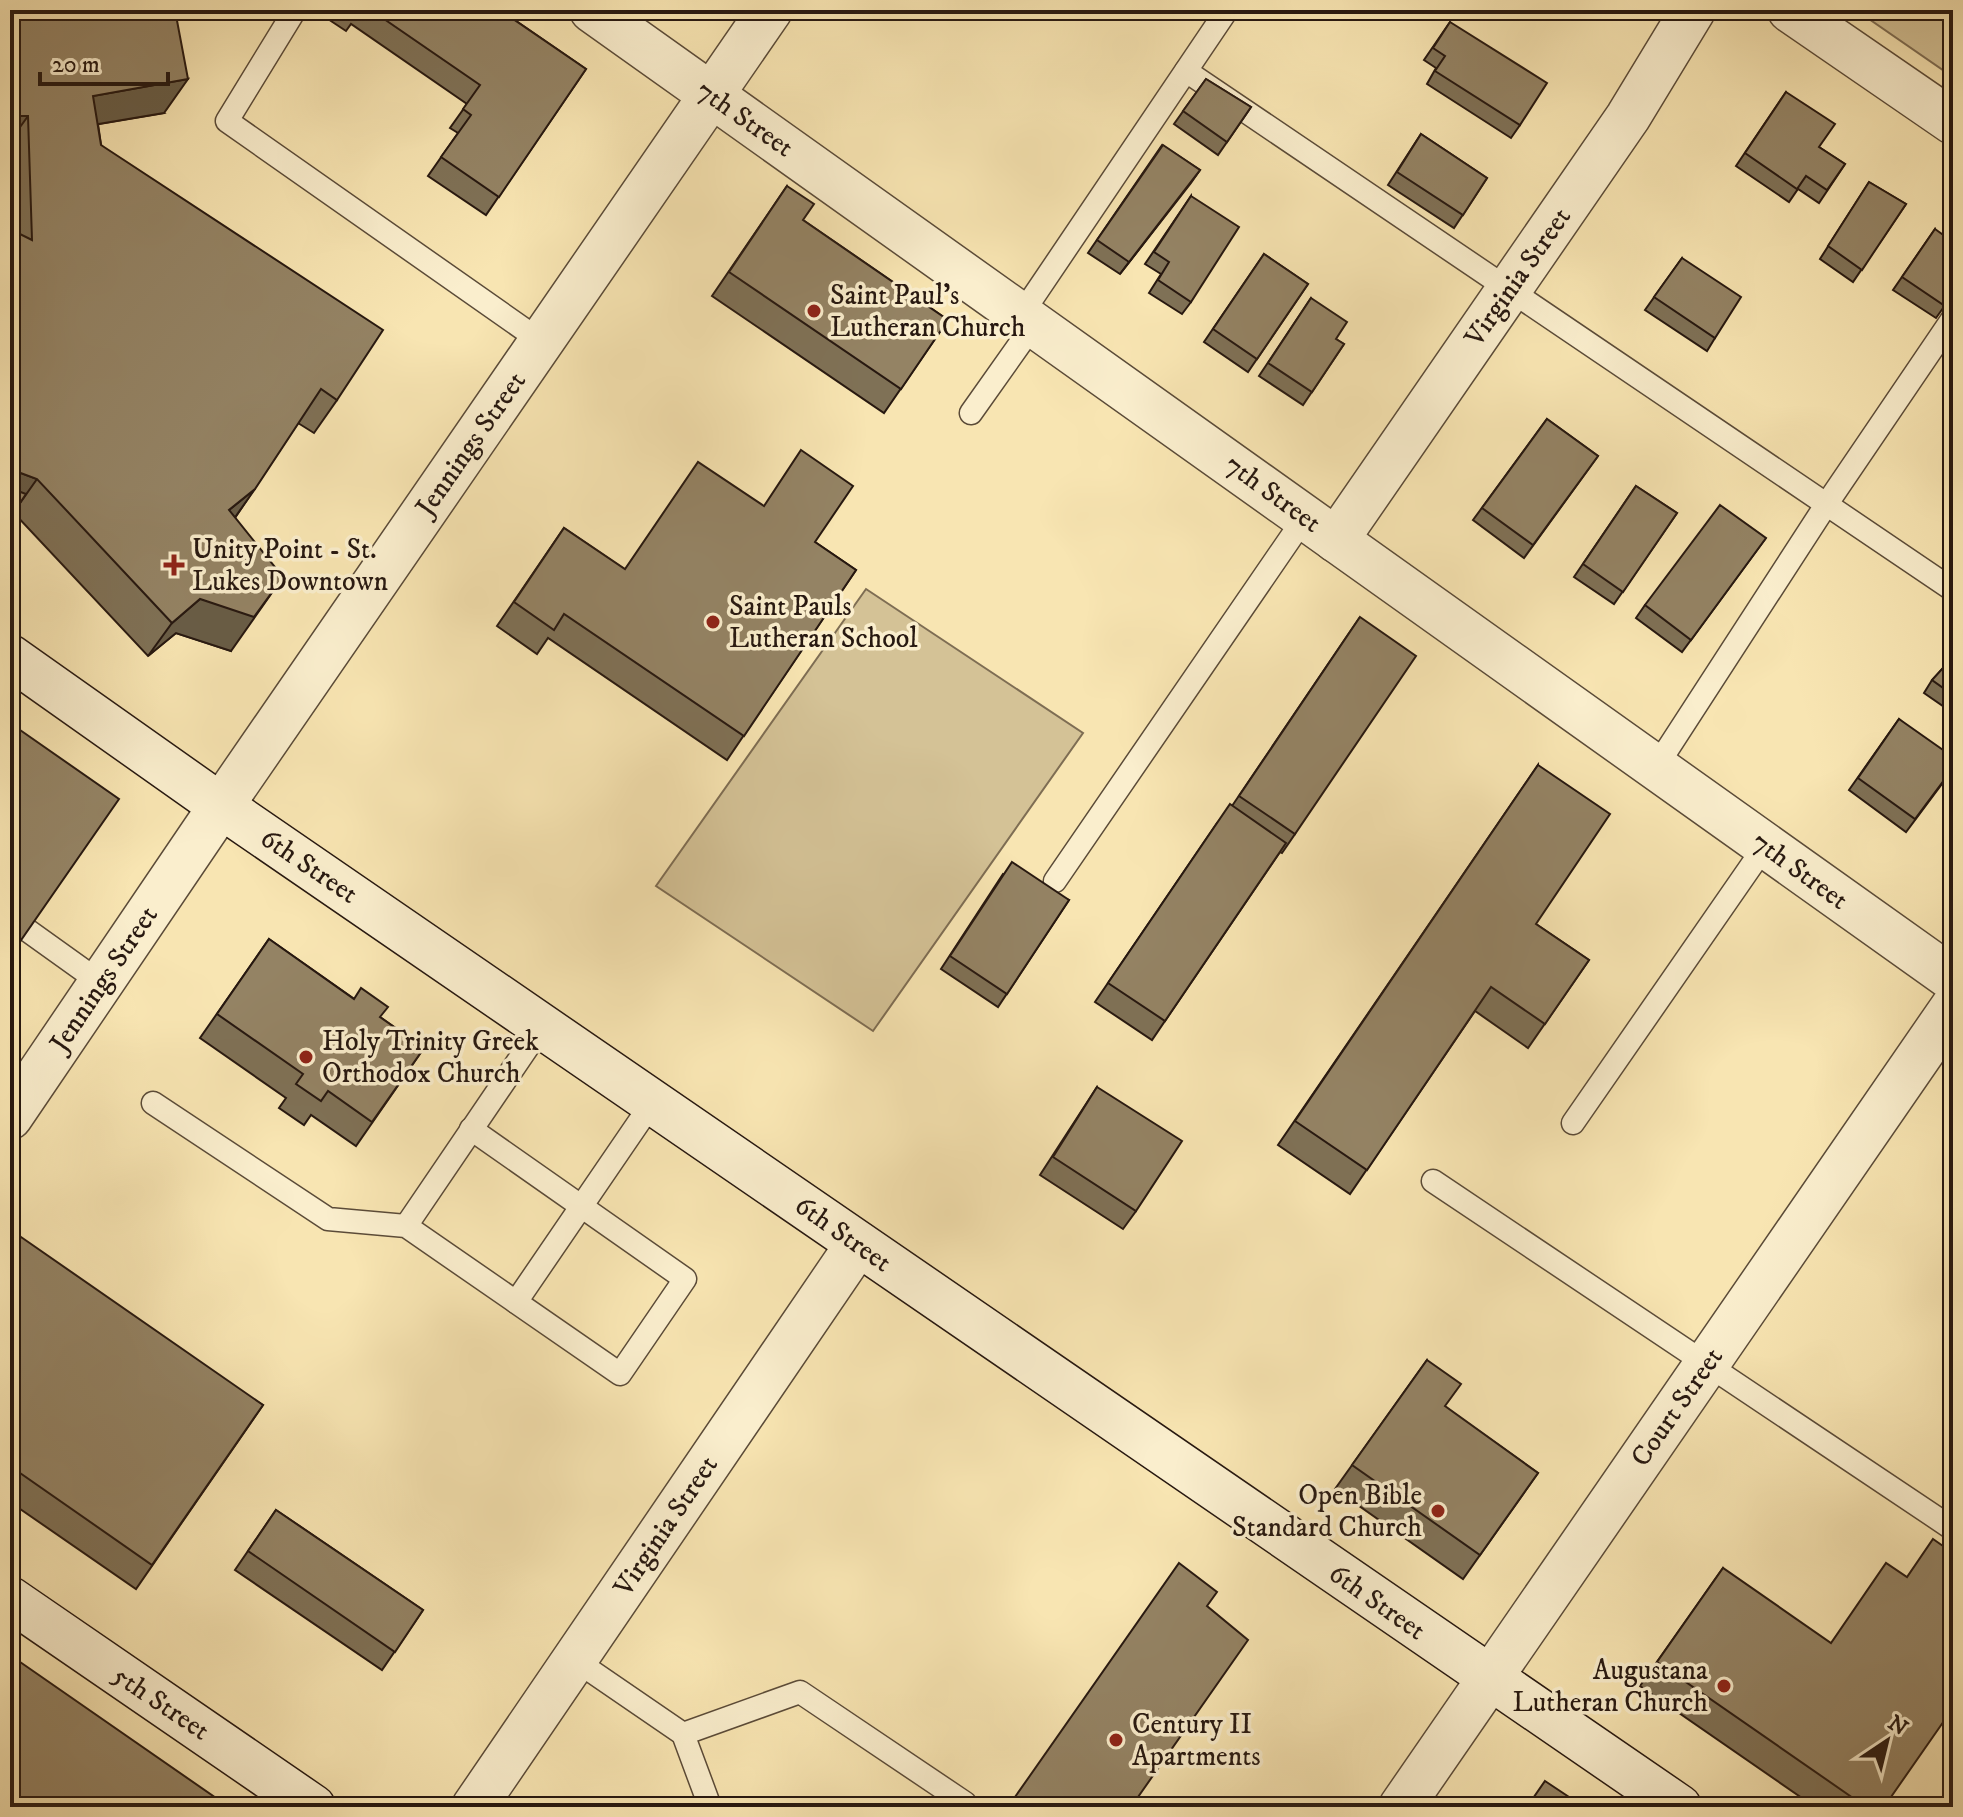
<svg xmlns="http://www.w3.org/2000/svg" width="1963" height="1817" font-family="'IM FELL DW Pica',serif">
<rect width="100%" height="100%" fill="#f8e5b2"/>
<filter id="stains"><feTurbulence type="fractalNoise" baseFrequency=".0025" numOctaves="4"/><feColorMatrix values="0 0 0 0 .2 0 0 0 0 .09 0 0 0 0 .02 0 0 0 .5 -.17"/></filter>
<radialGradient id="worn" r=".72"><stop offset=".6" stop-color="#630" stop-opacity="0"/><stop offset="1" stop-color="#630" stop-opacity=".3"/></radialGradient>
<!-- green -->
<g fill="#d4c296" stroke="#7e6d53" stroke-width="2">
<path d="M 1856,10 L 1953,10 L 1953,77 Z"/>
<path d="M 866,589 L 1083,733 L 873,1031 L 656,886 Z"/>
</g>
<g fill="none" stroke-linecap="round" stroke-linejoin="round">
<!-- service casing -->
<g stroke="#5b4b38" stroke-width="25">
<g id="service">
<path d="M 295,10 L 227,121 L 542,342"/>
<path d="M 1186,71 L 1953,590"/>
<path d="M 1021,315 L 1227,10"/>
<path d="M 971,413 L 1034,324"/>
<path d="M 1656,767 L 1826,505 L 1953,318"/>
<path d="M 1055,881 L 1305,517"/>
<path d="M 27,930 L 101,983"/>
<path d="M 153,1103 L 328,1219 L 406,1226 L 620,1374 L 685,1279 L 471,1129"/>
<path d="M 1573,1123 L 1765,846"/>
<path d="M 1433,1181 L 1953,1529"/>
<path d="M 406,1226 L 542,1026"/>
<path d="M 516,1302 L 652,1103"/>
<path d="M 575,1660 L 683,1734 L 709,1804 L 713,1807"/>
<path d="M 683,1734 L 800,1692 L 965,1803 L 962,1807"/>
</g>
</g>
<!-- minor casing -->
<g stroke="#5b4b38" stroke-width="47">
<g id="minor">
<path d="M 592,10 L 1953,979"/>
<path d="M 1790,10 L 1953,122"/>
<path d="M 1336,540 L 1628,117 L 1693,10"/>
<path d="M 10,1117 L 221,806 L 770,10"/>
<path d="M 474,1807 L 858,1244"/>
</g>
</g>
<!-- tertiary casing -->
<g stroke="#5b4b38" stroke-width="47">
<path id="tertiary" d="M 1401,1807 L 1953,1007"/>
</g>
<!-- secondary casing -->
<g stroke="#271810" stroke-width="47">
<g id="secondary">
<path d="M 10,657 L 221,806 L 1679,1807"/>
<path d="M 10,1599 L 313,1807"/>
</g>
</g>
<!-- service -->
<use href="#service" stroke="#faeecd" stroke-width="22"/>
<!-- minor -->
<use href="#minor" stroke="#faeecd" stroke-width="44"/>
<!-- tertiary -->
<use href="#tertiary" stroke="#faeecd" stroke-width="44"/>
<!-- secondary -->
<use href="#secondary" stroke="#faeecd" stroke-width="44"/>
</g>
<!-- wall -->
<g fill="#7f7156" stroke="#271810" stroke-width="2">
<path d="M 10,10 L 164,113 L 98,124 L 101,145 L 337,400 L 314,433 L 298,423 L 235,518 L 231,651 L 176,633 L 148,656 L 14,513 L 10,518 Z"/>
<path d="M 326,10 L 500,10 L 586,69 L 486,215 L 428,176 L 458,133 L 450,128 L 467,104 L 351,24 L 346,31 L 322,15 Z"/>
<path d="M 1450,22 L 1520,125 L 1511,138 L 1427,84 L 1436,68 L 1424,60 Z"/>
<path d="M 1206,79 L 1251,107 L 1218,155 L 1174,124 Z"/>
<path d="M 1786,92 L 1819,147 L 1845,164 L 1819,203 L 1798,189 L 1789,202 L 1736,166 Z"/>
<path d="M 1421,134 L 1487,178 L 1454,228 L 1388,185 Z"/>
<path d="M 1162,145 L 1200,170 L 1120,274 L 1088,253 Z"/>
<path d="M 1869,182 L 1906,204 L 1853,282 L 1820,259 Z"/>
<path d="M 787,186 L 803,220 L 948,320 L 884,413 L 712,296 Z"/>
<path d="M 1191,196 L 1191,302 L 1182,314 L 1149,293 L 1161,274 L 1145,264 Z"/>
<path d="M 1935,229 L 1953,294 L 1936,318 L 1893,290 Z"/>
<path d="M 1264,254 L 1308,284 L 1248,372 L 1204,342 Z"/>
<path d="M 1682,258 L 1715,338 L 1707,351 L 1645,310 Z"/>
<path d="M 1311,298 L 1336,339 L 1344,344 L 1303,405 L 1259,376 Z"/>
<path d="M 1953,366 L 1953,387 L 1944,380 Z"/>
<path d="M 1547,419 L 1598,456 L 1524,558 L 1473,520 Z"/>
<path d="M 1636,486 L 1677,513 L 1614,604 L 1574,577 Z"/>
<path d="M 564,528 L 624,569 L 815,542 L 856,570 L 727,760 L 548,638 L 537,654 L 497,626 Z"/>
<path d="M 1766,538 L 1682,652 L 1636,618 L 1645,605 Z"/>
<path d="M 1360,617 L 1295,834 L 1282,853 L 1280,852 L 1152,1040 L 1095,1002 L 1217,823 L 1232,806 Z"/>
<path d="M 1953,657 L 1953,713 L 1924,693 L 1932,680 Z"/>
<path d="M 1899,719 L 1953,769 L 1906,832 L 1849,790 Z"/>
<path d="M 1538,765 L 1536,924 L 1589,960 L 1528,1048 L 1475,1011 L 1350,1194 L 1278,1145 Z"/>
<path d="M 1003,874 L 1069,900 L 998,1007 L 941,969 Z"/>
<path d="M 269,939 L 424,1048 L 356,1146 L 311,1115 L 304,1125 L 279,1108 L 286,1098 L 200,1038 Z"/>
<path d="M 1097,1087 L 1136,1211 L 1123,1229 L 1040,1175 Z"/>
<path d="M 10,1253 L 263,1405 L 136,1589 L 10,1502 Z"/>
<path d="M 1427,1360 L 1445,1407 L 1538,1473 L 1463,1579 L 1335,1489 Z"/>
<path d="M 276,1510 L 423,1610 L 382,1670 L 235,1570 Z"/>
<path d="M 1723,1568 L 1884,1807 L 1815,1807 L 1640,1686 Z"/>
</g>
<!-- shaded-wall -->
<g fill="#685c46" stroke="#271810" stroke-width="2">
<path d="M 188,79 L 164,113 L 69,129 L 93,96 Z"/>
<path d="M 13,116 L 28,116 L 10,141 L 10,120 Z"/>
<path d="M 1200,170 L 1191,183 L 1120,274 L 1129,262 Z"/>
<path d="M 10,469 L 37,479 L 13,513 L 10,511 Z"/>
<path d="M 255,489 L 231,523 L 229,510 Z"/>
<path d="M 283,577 L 231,651 L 176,633 L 148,656 L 172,623 L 200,599 Z"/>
</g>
<!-- building -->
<g fill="#948364" stroke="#271810" stroke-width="2">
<path d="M 10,10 L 175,10 L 188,79 L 93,96 L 101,145 L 383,330 L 337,400 L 321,389 L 255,489 L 229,510 L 283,577 L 254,617 L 200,599 L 172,623 L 37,479 L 10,469 L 10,229 L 32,240 L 28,116 L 13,116 L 10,114 Z"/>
<path d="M 371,10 L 500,10 L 586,69 L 499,197 L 441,157 L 471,115 L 463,109 L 480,85 Z"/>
<path d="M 1450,22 L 1547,83 L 1520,125 L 1435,71 L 1445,56 L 1433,48 Z"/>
<path d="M 1206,79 L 1251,107 L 1227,142 L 1183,111 Z"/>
<path d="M 1786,92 L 1835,124 L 1819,147 L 1845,164 L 1827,190 L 1806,176 L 1797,189 L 1745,153 Z"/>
<path d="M 1421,134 L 1487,178 L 1463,215 L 1397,172 Z"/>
<path d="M 1163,145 L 1200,170 L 1129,262 L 1097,240 Z"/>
<path d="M 1869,182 L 1906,204 L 1862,270 L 1828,246 Z"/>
<path d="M 787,186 L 814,204 L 803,220 L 948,320 L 901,389 L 729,272 Z"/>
<path d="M 1191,196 L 1239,227 L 1191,302 L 1158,280 L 1169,262 L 1154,252 Z"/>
<path d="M 1935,229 L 1953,242 L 1953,294 L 1945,306 L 1902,277 Z"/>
<path d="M 1264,254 L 1308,284 L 1257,359 L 1213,329 Z"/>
<path d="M 1682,258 L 1741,297 L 1715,338 L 1654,297 Z"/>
<path d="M 1311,298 L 1347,322 L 1336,339 L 1344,344 L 1312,392 L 1268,363 Z"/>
<path d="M 1547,419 L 1598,456 L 1533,545 L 1482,508 Z"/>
<path d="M 801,450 L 853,486 L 815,542 L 856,570 L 744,736 L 564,614 L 554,630 L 514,602 L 564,528 L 625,569 L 698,462 L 764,506 Z"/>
<path d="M 1636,486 L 1677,513 L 1623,592 L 1583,564 Z"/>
<path d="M 10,488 L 26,494 L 10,518 Z"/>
<path d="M 1720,505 L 1766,538 L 1691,640 L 1645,605 Z"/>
<path d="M 1360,617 L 1416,656 L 1295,834 L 1239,796 Z"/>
<path d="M 1953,657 L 1953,695 L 1932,680 Z"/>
<path d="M 1899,719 L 1953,757 L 1953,768 L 1915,819 L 1858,778 Z"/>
<path d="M 10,723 L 119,799 L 10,956 Z"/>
<path d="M 1538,765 L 1610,814 L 1536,924 L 1589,960 L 1545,1024 L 1491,987 L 1367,1170 L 1295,1121 Z"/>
<path d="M 1230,804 L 1286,843 L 1165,1021 L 1108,983 Z"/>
<path d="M 1012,862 L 1069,900 L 1007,994 L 950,956 Z"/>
<path d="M 269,939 L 354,999 L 361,988 L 388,1007 L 380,1017 L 424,1048 L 372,1122 L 328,1091 L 321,1101 L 296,1084 L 303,1074 L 217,1014 Z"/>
<path d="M 1097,1087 L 1182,1141 L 1136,1211 L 1053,1157 Z"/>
<path d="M 21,1237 L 263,1405 L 152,1565 L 10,1466 L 10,1253 Z"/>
<path d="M 1427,1360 L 1461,1384 L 1445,1406 L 1538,1473 L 1480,1555 L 1352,1465 Z"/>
<path d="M 276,1510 L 423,1610 L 395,1652 L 248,1551 Z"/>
<path d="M 1933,1539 L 1953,1553 L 1953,1708 L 1884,1807 L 1866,1807 L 1657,1662 L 1723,1568 L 1831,1643 L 1886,1563 L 1907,1577 Z"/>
<path d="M 1179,1563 L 1217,1592 L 1207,1606 L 1248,1640 L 1131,1807 L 1008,1807 Z"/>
<path d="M 10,1655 L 229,1807 L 10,1807 Z"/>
<path d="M 1545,1781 L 1584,1807 L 1527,1807 Z"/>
</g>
<!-- markers -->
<g fill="#8f2418" stroke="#faeecd" stroke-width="3">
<circle cx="814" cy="311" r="8"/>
<path d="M170 553h8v8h8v8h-8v8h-8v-8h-8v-8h8z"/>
<circle cx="713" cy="622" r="8"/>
<circle cx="306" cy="1057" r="8"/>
<circle cx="1438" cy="1511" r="8"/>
<circle cx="1724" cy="1686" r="8"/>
<circle cx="1116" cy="1740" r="8"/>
</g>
<g text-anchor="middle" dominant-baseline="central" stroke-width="7" stroke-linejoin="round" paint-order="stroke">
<!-- street labels -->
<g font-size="28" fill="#271810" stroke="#faeecd">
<text transform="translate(745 119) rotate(35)">7th Street</text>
<text transform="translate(1518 277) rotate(-55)">Virginia Street</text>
<text transform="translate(471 444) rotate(-55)">Jennings Street</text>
<text transform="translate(1273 494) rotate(36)">7th Street</text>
<text transform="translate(309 866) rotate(34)">6th Street</text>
<text transform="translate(1800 871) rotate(36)">7th Street</text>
<text transform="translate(104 979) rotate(-56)">Jennings Street</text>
<text transform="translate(843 1234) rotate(35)">6th Street</text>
<text transform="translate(1677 1407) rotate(-55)">Court Street</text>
<text transform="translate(666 1526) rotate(-56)">Virginia Street</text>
<text transform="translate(1377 1602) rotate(35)">6th Street</text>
<text transform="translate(161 1703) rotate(34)">5th Street</text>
</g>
<!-- poi labels -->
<g font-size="28" fill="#271810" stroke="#faeecd" text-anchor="start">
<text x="830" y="295">Saint Paul's<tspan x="830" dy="32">Lutheran Church</tspan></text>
<text x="192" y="549">Unity Point - St.<tspan x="192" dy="32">Lukes Downtown</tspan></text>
<text x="729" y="606">Saint Pauls<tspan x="729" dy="32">Lutheran School</tspan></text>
<text x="322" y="1041">Holy Trinity Greek<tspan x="322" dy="32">Orthodox Church</tspan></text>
<text x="1422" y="1495" text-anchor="end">Open Bible<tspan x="1422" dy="32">Standard Church</tspan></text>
<text x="1708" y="1670" text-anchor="end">Augustana<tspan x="1708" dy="32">Lutheran Church</tspan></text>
<text x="1132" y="1724">Century II<tspan x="1132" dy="32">Apartments</tspan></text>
</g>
</g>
<!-- margin -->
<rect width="1963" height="1817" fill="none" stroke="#f8e5b2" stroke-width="40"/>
<rect x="12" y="12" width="1939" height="1793" fill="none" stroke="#271810" stroke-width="4"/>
<rect x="20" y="20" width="1923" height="1777" fill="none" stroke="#271810" stroke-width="2"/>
<!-- north arrow -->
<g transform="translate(1887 1741) rotate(35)" stroke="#faeecd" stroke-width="6" paint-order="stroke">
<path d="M0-6L14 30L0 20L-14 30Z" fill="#271810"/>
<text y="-12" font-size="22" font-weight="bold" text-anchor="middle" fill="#271810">N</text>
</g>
<!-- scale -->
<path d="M40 72v12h128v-12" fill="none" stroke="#271810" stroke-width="4"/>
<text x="52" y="72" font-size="24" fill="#271810" stroke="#faeecd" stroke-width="6" paint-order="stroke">20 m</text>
<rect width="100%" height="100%" filter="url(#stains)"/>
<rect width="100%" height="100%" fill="url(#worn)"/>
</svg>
